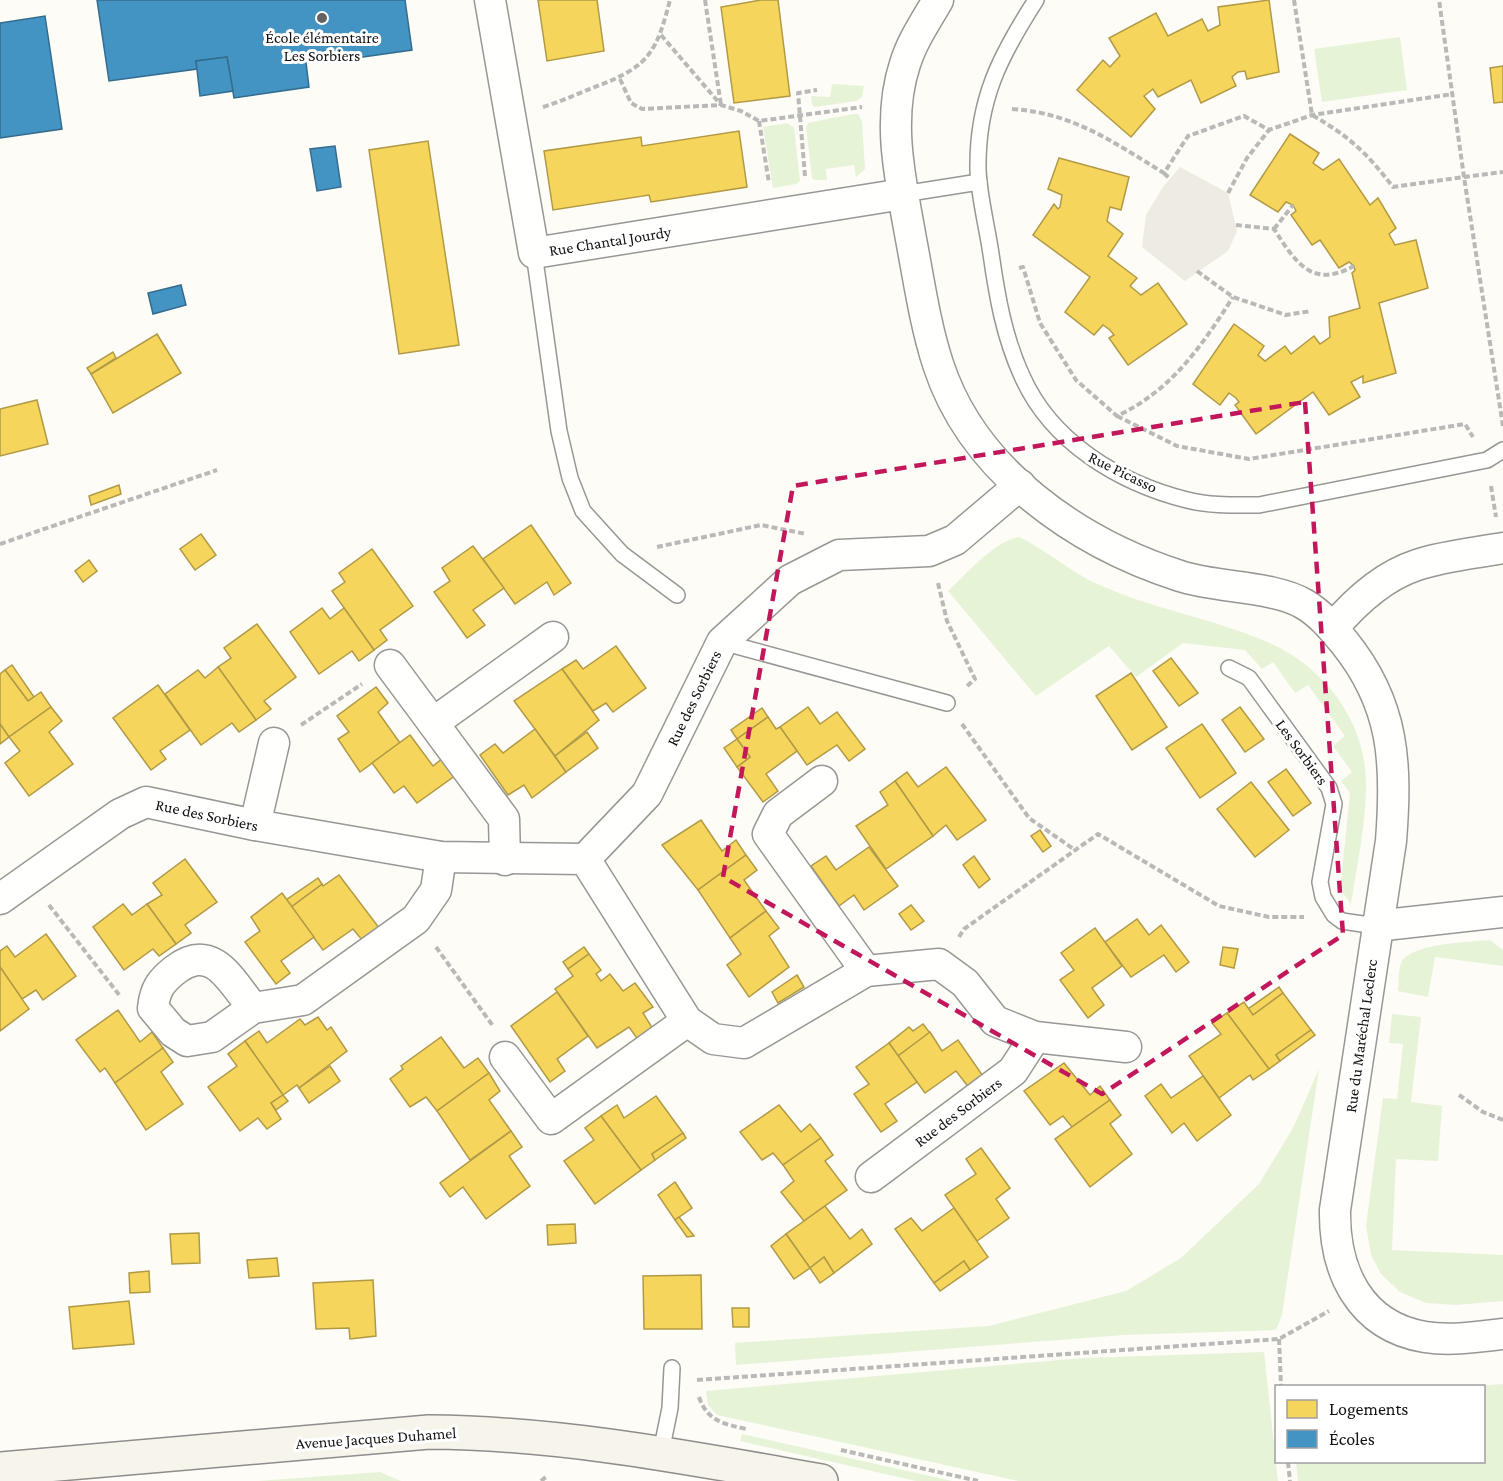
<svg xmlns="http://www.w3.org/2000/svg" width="1503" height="1481" font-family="'Crimson Pro',serif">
<rect width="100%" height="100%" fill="#fdfcf7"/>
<!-- green -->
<g fill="#e7f3d7">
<path d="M 1400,37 L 1407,90 L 1322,102 L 1314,49 Z"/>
<path d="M 832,84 L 864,86 L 862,97 L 856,101 L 815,107 L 812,105 L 811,96 L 830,97 Z"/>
<path d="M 853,114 L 858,114 L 862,121 L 865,169 L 856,177 L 854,165 L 826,169 L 827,180 L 815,180 L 812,178 L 806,127 L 808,123 Z"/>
<path d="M 787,123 L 794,128 L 800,181 L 796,184 L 773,188 L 763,127 Z"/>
<path d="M 1018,537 C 1027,538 1077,575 1093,582 C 1150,609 1214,618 1272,644 C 1327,670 1366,723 1366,785 C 1366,824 1357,865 1351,904 L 1343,893 L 1341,881 L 1350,793 L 1341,781 L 1352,772 L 1333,746 L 1345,736 L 1308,685 L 1295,693 L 1273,662 L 1262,669 L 1245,650 L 1183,643 L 1136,677 L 1109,646 L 1036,696 L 948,591 C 968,573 991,544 1018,537 Z"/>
<path d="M 1490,940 L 1503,950 L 1503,966 L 1435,957 L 1428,997 L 1398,991 C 1399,983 1398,971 1401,963 C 1410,943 1470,942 1490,940 Z"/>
<path d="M 1392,1014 L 1421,1017 L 1411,1102 L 1442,1106 L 1438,1161 L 1396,1159 L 1392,1250 L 1503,1255 L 1503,1301 L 1456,1305 L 1426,1303 L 1400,1292 L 1381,1274 L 1371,1255 L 1366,1226 L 1383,1098 L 1397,1099 L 1403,1044 L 1389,1043 Z"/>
<path d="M 1319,1069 L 1282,1315 L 1276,1330 L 1124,1335 L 736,1365 L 735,1343 L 989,1326 L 1126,1291 L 1181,1258 L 1259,1184 L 1293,1128 Z"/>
<path d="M 1264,1352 L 1278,1481 L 1018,1481 L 717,1415 L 708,1405 L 706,1391 L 1083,1358 Z"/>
<path d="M 1503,1384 L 1503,1481 L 1298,1481 L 1296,1462 L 1484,1462 L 1484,1386 L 1475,1386 Z"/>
<path d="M 742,1434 L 952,1481 L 916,1481 L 740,1441 Z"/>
<path d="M 380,1472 L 401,1481 L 258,1481 Z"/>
</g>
<!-- plaza -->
<path fill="#edebe2" d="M 1180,167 L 1228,193 L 1237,231 L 1228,251 L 1185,281 L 1142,247 L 1146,215 L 1163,187 Z"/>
<!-- homes -->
<g fill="#f6d55c" stroke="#b19a46" stroke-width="1.5">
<path d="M 538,0 L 597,0 L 604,51 L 547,61 Z"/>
<path d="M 761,0 L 778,0 L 790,96 L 734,103 L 721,7 Z"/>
<path d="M 1269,0 L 1279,72 L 1247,79 L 1245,71 L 1238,72 L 1232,77 L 1236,86 L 1201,103 L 1191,80 L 1158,97 L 1153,89 L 1144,96 L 1155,109 L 1131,137 L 1077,90 L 1103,60 L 1110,67 L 1120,56 L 1109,38 L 1156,13 L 1168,36 L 1202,19 L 1208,31 L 1220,25 L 1218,7 Z"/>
<path d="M 1503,66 L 1503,102 L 1494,103 L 1490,68 Z"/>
<path d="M 739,131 L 747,187 L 651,202 L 649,195 L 553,210 L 544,151 L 641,137 L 642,146 Z"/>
<path d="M 1290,134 L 1319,153 L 1313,163 L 1323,170 L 1339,159 L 1370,205 L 1378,198 L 1396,228 L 1389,234 L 1395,245 L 1416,240 L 1428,288 L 1379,303 L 1396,373 L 1363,383 L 1363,376 L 1351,382 L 1360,397 L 1329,415 L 1313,392 L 1256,434 L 1235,405 L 1239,402 L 1236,398 L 1229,393 L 1220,405 L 1193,384 L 1234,324 L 1264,346 L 1258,355 L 1265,361 L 1285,346 L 1291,354 L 1314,336 L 1320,344 L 1330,337 L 1329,317 L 1360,308 L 1352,273 L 1355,270 L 1354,266 L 1349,262 L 1339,268 L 1320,240 L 1312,245 L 1291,215 L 1296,211 L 1293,205 L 1286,202 L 1278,212 L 1250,195 Z"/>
<path d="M 428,141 L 459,345 L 399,354 L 369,150 Z"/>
<path d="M 1059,158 L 1129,177 L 1121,210 L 1110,207 L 1107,221 L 1123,234 L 1108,256 L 1137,278 L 1130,286 L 1141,295 L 1158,283 L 1187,324 L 1128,365 L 1109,338 L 1114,335 L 1110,330 L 1103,325 L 1094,335 L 1065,312 L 1090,277 L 1033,235 L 1054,204 L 1058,209 L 1060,207 L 1062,195 L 1048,189 Z"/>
<path d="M 157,334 L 181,373 L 113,413 L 91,374 Z"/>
<path d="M 113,352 L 116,358 L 91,374 L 87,368 Z"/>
<path d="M 37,400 L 48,444 L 0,456 L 0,409 Z"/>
<path d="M 119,485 L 121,494 L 91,505 L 89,496 Z"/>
<path d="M 531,525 L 571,583 L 554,595 L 547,582 L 515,604 L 483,559 Z"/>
<path d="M 201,534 L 216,555 L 195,570 L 180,549 Z"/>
<path d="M 473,546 L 504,588 L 473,610 L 485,625 L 467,638 L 434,592 L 450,581 L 442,568 Z"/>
<path d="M 372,549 L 413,606 L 380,630 L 387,640 L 374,650 L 332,591 L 345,582 L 339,573 Z"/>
<path d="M 89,560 L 97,571 L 83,582 L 75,571 Z"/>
<path d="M 322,608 L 330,619 L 344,608 L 374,650 L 359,661 L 352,651 L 319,674 L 290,632 Z"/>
<path d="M 257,624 L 296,677 L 264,701 L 271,709 L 256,720 L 218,667 L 231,658 L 224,648 Z"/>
<path d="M 616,646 L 646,688 L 613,712 L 606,703 L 593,711 L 562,669 L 576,660 L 583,669 Z"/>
<path d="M 1171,658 L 1198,693 L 1179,706 L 1153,671 Z"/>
<path d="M 12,665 L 34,697 L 28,701 L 5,670 Z"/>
<path d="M 218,667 L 256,720 L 239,732 L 232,723 L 201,745 L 165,694 L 198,670 L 205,678 Z"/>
<path d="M 562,669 L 599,720 L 555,756 L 514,701 Z"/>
<path d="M 5,670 L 28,701 L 41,692 L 51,707 L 9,737 L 0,724 L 0,674 Z"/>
<path d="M 1131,673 L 1167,727 L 1132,750 L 1096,696 Z"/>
<path d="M 158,685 L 190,730 L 160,751 L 166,759 L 151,770 L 113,718 Z"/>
<path d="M 376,687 L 388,703 L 378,712 L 400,743 L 360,772 L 338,739 L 349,732 L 337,716 Z"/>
<path d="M 51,707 L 62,721 L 49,732 L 73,764 L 29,796 L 5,763 L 20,751 L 9,737 Z"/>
<path d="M 808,707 L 820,724 L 837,712 L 865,749 L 849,761 L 837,745 L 807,765 L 780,727 Z"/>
<path d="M 1240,707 L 1264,739 L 1245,752 L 1222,720 Z"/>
<path d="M 762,708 L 768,717 L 737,739 L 731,730 Z"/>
<path d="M 768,717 L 776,729 L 780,727 L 797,751 L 766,774 L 778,791 L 763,802 L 737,767 L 750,757 L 737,739 Z"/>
<path d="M 0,724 L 9,737 L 0,744 Z"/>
<path d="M 1202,724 L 1236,773 L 1200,798 L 1166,748 Z"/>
<path d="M 535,729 L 566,772 L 532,798 L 524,785 L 508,795 L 480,755 L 495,744 L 503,753 Z"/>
<path d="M 587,732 L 598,748 L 566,772 L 555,756 Z"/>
<path d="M 410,735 L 433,766 L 443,758 L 456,775 L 417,803 L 404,786 L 394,793 L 372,763 Z"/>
<path d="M 737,739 L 750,757 L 737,767 L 724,748 Z"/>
<path d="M 946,767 L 986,820 L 957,840 L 946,825 L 933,836 L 895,781 L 907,772 L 918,787 Z"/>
<path d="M 1286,769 L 1311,803 L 1293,816 L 1268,782 Z"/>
<path d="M 895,781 L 933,836 L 886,869 L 856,826 L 888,805 L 880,792 Z"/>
<path d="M 1251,782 L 1289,830 L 1255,857 L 1217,809 Z"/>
<path d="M 701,820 L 722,851 L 736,840 L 746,855 L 698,890 L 662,845 Z"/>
<path d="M 1040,830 L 1051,846 L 1043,852 L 1031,836 Z"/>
<path d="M 869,847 L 898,886 L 864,910 L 854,895 L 839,906 L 811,866 L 826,856 L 836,870 Z"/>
<path d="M 746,855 L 757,870 L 744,880 L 766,911 L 730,938 L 698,890 Z"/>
<path d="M 974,856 L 990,879 L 979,888 L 963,865 Z"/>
<path d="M 185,859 L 217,902 L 185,925 L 191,933 L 176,944 L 147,904 L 162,895 L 153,883 Z"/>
<path d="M 339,875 L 380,929 L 363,941 L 353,929 L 323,950 L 291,907 L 322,884 L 323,886 Z"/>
<path d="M 318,878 L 322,884 L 291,907 L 286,900 Z"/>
<path d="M 282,893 L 314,937 L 281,961 L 290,973 L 276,984 L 245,942 L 260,931 L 251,917 Z"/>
<path d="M 123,904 L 132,915 L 147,904 L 176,944 L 159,956 L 153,949 L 124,970 L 93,927 Z"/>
<path d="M 911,905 L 924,921 L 911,930 L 899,914 Z"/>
<path d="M 766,911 L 779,928 L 769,936 L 789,967 L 749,997 L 727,965 L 741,954 L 730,938 Z"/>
<path d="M 1137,919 L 1149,935 L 1161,925 L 1189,962 L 1176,972 L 1164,955 L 1131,977 L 1105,942 Z"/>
<path d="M 1095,928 L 1122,966 L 1092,988 L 1104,1005 L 1088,1018 L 1060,980 L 1074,970 L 1061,953 Z"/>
<path d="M 46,934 L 76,976 L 43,1000 L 36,990 L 22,999 L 0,967 L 0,951 L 7,946 L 15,957 Z"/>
<path d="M 584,947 L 589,954 L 568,969 L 563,962 Z"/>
<path d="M 1223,947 L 1238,949 L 1234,968 L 1220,965 Z"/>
<path d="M 589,954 L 601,970 L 596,974 L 601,981 L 610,974 L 623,991 L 635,983 L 653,1007 L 643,1013 L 653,1029 L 639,1041 L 629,1027 L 597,1048 L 555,989 L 573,976 L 568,969 Z"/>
<path d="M 0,967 L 29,1009 L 0,1031 Z"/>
<path d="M 797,975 L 804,987 L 778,1003 L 772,992 Z"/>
<path d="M 1279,987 L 1283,993 L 1253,1015 L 1248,1009 Z"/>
<path d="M 557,992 L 588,1036 L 557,1059 L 565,1071 L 550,1082 L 511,1026 Z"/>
<path d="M 1283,993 L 1311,1030 L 1276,1055 L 1280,1061 L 1269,1069 L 1227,1013 L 1244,1002 L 1253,1015 Z"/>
<path d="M 118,1010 L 140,1042 L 152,1032 L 163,1048 L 115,1083 L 105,1068 L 100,1072 L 76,1040 Z"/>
<path d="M 1227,1013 L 1269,1069 L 1253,1080 L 1250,1075 L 1219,1098 L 1189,1056 L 1221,1034 L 1212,1023 Z"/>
<path d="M 318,1017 L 327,1030 L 331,1027 L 347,1051 L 299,1088 L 297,1085 L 283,1095 L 245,1041 L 259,1031 L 267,1043 L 300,1019 L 305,1025 Z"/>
<path d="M 923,1024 L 930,1033 L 898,1056 L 889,1043 L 909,1027 L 913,1031 Z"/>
<path d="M 1311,1030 L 1315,1035 L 1280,1061 L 1276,1055 Z"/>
<path d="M 930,1032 L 942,1051 L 958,1040 L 985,1079 L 970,1089 L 956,1071 L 925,1093 L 898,1056 Z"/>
<path d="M 441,1037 L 464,1068 L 478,1058 L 489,1073 L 437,1111 L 426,1097 L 410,1107 L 390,1079 L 403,1069 L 401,1066 Z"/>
<path d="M 245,1041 L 283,1095 L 271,1103 L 281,1119 L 267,1129 L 258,1118 L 240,1131 L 208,1087 L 237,1066 L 228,1054 Z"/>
<path d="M 889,1043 L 917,1082 L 885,1104 L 897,1121 L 881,1132 L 854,1094 L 869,1084 L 856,1067 Z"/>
<path d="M 163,1048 L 173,1062 L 161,1072 L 183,1104 L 146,1130 L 115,1083 Z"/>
<path d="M 1064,1063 L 1090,1095 L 1100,1086 L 1110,1100 L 1072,1127 L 1063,1116 L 1050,1125 L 1024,1091 Z"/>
<path d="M 330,1066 L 340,1081 L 309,1103 L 299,1088 Z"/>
<path d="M 489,1073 L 500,1091 L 489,1100 L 511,1131 L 470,1160 L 437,1111 Z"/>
<path d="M 1203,1076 L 1231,1115 L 1197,1141 L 1184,1123 L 1172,1133 L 1145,1096 L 1161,1084 L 1171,1098 Z"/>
<path d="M 283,1095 L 288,1101 L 276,1110 L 271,1103 Z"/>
<path d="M 656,1096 L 683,1133 L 652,1154 L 655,1160 L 641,1170 L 601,1116 L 617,1105 L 624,1118 Z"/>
<path d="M 1110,1100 L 1121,1115 L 1110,1124 L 1132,1154 L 1090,1187 L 1055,1139 Z"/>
<path d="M 779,1105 L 801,1132 L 810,1124 L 821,1138 L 783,1165 L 773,1153 L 762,1160 L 740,1132 Z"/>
<path d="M 601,1116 L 641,1170 L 595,1204 L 564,1161 L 594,1140 L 585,1128 Z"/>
<path d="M 511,1131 L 522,1147 L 509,1156 L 530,1186 L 486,1219 L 463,1187 L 450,1197 L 440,1183 Z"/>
<path d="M 683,1133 L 686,1138 L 655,1160 L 652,1154 Z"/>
<path d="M 821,1138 L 833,1155 L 825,1161 L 847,1190 L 804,1221 L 781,1192 L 794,1181 L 783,1165 Z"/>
<path d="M 981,1148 L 1010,1188 L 996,1199 L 1009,1218 L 977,1241 L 945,1195 L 976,1174 L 966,1159 Z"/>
<path d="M 675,1182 L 692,1208 L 675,1220 L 658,1195 Z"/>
<path d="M 825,1206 L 850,1239 L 862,1229 L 872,1244 L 834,1273 L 824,1257 L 810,1268 L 786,1234 Z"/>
<path d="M 954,1208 L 988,1257 L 970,1270 L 964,1261 L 934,1283 L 895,1229 L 911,1218 L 922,1231 Z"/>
<path d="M 679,1217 L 694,1236 L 687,1237 L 675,1220 Z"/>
<path d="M 575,1224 L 576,1243 L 548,1245 L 547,1225 Z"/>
<path d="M 199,1233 L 200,1263 L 172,1264 L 170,1234 Z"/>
<path d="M 786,1234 L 810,1268 L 794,1279 L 771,1246 Z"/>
<path d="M 824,1257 L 834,1273 L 820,1283 L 810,1268 Z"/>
<path d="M 277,1258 L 279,1276 L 249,1278 L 247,1260 Z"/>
<path d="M 964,1261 L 970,1270 L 940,1291 L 934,1283 Z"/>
<path d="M 149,1271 L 150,1292 L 130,1293 L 129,1273 Z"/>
<path d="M 701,1275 L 702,1329 L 644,1329 L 643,1276 Z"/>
<path d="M 373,1280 L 376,1336 L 350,1339 L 349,1328 L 316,1329 L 313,1283 Z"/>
<path d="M 129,1301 L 134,1344 L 73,1349 L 69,1307 Z"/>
<path d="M 732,1308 L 749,1308 L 749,1327 L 733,1327 Z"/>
</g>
<!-- schools -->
<g fill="#4393c3" stroke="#346c8e" stroke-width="1.5">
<path d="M 97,0 L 405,0 L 412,50 L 328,62 L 327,51 L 305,54 L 309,87 L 234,98 L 227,57 L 196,61 L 197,69 L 109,81 Z"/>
<path d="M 45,16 L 62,129 L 0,138 L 0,23 Z"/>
<path d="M 227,57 L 233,91 L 200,96 L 196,61 Z"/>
<path d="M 335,146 L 341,187 L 317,191 L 310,149 Z"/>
<path d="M 181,285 L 186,305 L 153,314 L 148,293 Z"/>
</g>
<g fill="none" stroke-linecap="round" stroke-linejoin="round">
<!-- service casing -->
<g stroke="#979795" stroke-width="18">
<g id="service">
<path d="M 1036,0 C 1000,56 977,100 978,169 C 979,197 987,226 991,254 C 997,296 1004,337 1022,376 C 1051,442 1119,483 1187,500 C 1211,506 1235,505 1259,505 L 1487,460 L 1503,450"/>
<path d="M 903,194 L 979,182"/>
<path d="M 534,253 L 559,431 L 570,478 L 583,511 L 622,554 L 677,595"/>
<path d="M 722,642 L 947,703"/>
<path d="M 1229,668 L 1249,678 L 1329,788 L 1334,804 L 1320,882 L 1323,897 L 1334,915 L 1342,921 L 1376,926"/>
<path d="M 661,1452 L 670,1408 L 672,1368"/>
</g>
</g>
<!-- minor casing -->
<g stroke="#979795" stroke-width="33">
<g id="minor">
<path d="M 490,0 L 534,253 L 903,194"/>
<path d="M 938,0 C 926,21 912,41 905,64 C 886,121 901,182 911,239 C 919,281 925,324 938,364 C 973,472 1078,543 1180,576 C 1216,588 1274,586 1304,604 C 1320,613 1333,629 1344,642 C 1395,705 1397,764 1391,841 L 1335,1210 C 1334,1270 1359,1326 1425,1337 C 1450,1341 1477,1337 1503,1334"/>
<path d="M 1333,628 C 1355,602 1383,576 1417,565 C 1443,556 1475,553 1503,548"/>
<path d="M 390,665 L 433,723"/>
<path d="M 822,781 L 778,814 L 768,834 L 866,971"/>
<path d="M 255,825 L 274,743"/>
<path d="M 585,859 L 647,794 L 722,642 L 790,580 L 839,555 L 929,551 L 955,540 L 1020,485"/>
<path d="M 505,860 L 504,819 L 433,723 L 553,637"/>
<path d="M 0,899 L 120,814 L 146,802 L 255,825 L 441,857 L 585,859 L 687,1021 L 713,1039 L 744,1043 L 866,971 L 939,964 L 965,983 L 995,1021 L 1035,1037 L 1126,1047"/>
<path d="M 1376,926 L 1503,912"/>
<path d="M 253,1008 C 231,981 213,941 175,970 C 161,981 155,989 153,1008 L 173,1032 L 187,1041 L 212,1037 L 253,1008 L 303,1000 L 416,919 L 436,890 L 441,857"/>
<path d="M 505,1057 L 551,1119 L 687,1021"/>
<path d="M 871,1177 L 1013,1071 L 1035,1037"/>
</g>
</g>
<!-- secondary casing -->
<g stroke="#8e8d8b" stroke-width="36">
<path id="secondary" d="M 0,1469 L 429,1432 C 562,1433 691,1458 821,1481"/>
</g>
<!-- path -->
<g stroke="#b9b9b8" stroke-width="4" stroke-dasharray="6 3" stroke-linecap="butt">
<path d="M 705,0 L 721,105"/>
<path d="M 1294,0 L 1312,115 C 1350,137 1366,152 1393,187 L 1464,177 L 1439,0"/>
<path d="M 661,35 L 721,105"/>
<path d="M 620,79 L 631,103 L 642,109 L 721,105 L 741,111 L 759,121 L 862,107"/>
<path d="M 543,107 C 563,101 581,92 600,85 C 650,66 657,50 670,0"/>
<path d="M 1012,109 C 1073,113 1113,142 1164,173 L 1188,136 L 1244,116 L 1269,130 L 1312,115 L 1453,94"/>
<path d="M 759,121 L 769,183"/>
<path d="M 1164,173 L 1170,179"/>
<path d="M 805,176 L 798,93 L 817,90"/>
<path d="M 1228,193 L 1247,158 L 1269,130"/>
<path d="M 1236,225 L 1274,229 C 1296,263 1312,289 1354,266"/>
<path d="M 1274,229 L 1293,205"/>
<path d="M 1019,268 L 1023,267 L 1040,323 L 1076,380 L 1117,416 C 1172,390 1201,347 1233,297"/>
<path d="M 1197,271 L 1233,297 L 1286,315 L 1311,311"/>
<path d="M 1117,416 L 1177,446 L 1249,459 L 1465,424 L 1473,437"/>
<path d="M 1503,426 L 1464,177 L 1503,172"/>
<path d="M 1491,486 L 1496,517"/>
<path d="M 0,544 L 217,470"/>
<path d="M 657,547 L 761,525 L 806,534"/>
<path d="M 938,583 L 947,621 L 975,679 L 966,687"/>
<path d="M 962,724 L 1029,818 L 1075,850"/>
<path d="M 301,725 L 362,684"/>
<path d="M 49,905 L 120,996"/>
<path d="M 959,937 L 964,929 L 1098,834 L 1219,906 L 1269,917 L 1304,917"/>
<path d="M 436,947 L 493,1026"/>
<path d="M 1459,1095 L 1483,1112 L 1503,1120"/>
<path d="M 1279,1339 L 1281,1386"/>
<path d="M 697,1380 L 1279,1339 L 1329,1311"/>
<path d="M 699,1397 C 707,1421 724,1424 746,1429"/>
<path d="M 841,1450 L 978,1481"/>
<path d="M 1288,1462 L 1290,1481"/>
<path d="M 541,1481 L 547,1476"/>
</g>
<!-- service -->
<use href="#service" stroke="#fffffe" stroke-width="15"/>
<!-- minor -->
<use href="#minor" stroke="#fffffe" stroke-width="30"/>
<!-- secondary -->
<use href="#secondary" stroke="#f6f4eb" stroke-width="33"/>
</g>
<!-- marked area -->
<path fill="none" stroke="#c2185b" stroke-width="4.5" stroke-dasharray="12 8" stroke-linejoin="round" d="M 1305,402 L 1343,935 L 1102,1094 L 723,877 L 793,486 Z"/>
<!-- markers -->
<circle fill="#646362" stroke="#fff" stroke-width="2" cx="322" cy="18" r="6"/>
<g text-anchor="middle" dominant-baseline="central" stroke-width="6" stroke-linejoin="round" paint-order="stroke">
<!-- poi labels -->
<g font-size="16" fill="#111" stroke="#fff">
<text x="322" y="37">École élémentaire<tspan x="322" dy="18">Les Sorbiers</tspan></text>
</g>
<!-- street labels -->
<g font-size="16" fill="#111" stroke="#fff">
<text transform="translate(610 241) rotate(-9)">Rue Chantal Jourdy</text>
<text transform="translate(1123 472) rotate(26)">Rue Picasso</text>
<text transform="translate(694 698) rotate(-64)">Rue des Sorbiers</text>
<text transform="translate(1302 752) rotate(54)">Les Sorbiers</text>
<text transform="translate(207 815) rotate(12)">Rue des Sorbiers</text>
<text transform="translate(1361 1036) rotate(-82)">Rue du Maréchal Leclerc</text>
<text transform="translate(958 1112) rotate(-37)">Rue des Sorbiers</text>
<text transform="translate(376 1438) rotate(-4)">Avenue Jacques Duhamel</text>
</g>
</g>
<!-- legend -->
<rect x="1275" y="1385" width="210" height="78" fill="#ffffff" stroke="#a0a0a0" stroke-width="1.5"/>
<rect x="1287" y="1400" width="30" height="18" fill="#f6d55c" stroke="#a0a0a0" stroke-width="1.5"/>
<text x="1329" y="1415" font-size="18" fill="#111111">Logements</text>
<rect x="1287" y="1430" width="30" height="18" fill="#4393c3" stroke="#a0a0a0" stroke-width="1.5"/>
<text x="1329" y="1445" font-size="18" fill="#111111">Écoles</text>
</svg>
